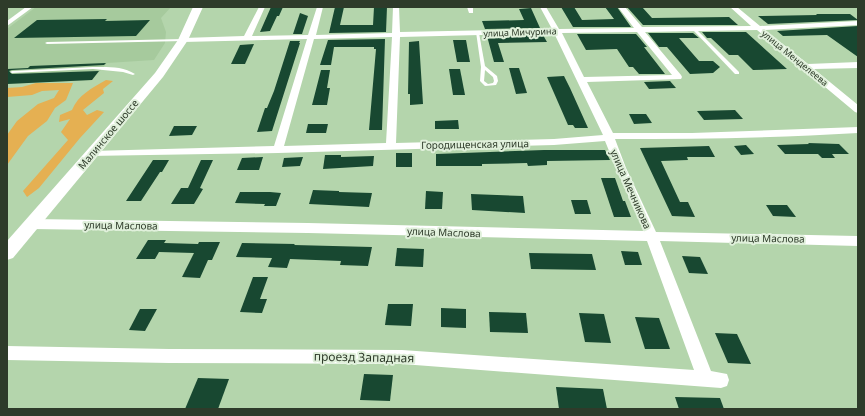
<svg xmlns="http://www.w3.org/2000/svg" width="865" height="416" font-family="'Noto Sans',sans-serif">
<rect width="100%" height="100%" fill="#b4d5ac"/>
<!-- built -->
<path fill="#a6ca9d" d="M 36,7 L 171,7 L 161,18 L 166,32 L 165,43 L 154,60 L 107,63 L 92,80 L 7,84 L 7,29 Z"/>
<!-- green -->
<g fill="#e5b052">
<path d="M 106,80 L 113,81 L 103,89 L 104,93 L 83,110 L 87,115 L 97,110 L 104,112 L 80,138 L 39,188 L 27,197 L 23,191 L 68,140 L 61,132 L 70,119 L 59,122 L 60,115 L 72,110 C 78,95 92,88 106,80 Z"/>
<path d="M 36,83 L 73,83 L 66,100 L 55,108 L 47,121 L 28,136 L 7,165 L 7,135 L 17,121 L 38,104 L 54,98 L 59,90 L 42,91 L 32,95 L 7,97 L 7,88 L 22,87 Z"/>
</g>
<!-- building -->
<g fill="#184831">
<path d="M 271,7 L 283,7 L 279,16 L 277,16 L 270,31 L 260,32 Z"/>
<path d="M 335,7 L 344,7 L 340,25 L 373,25 L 374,7 L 387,7 L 386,32 L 329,33 Z"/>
<path d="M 561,7 L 574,7 L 582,20 L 614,19 L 605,7 L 617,7 L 631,27 L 573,27 Z"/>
<path d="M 627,7 L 642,7 L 652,18 L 729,17 L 738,25 L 643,25 Z"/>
<path d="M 531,8 L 540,28 L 485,29 L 482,21 L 524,20 L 519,9 Z"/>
<path d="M 300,13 L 308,16 L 302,34 L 293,34 Z"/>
<path d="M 816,14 L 850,14 L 858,20 L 768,24 L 758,16 L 817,15 Z"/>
<path d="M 107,19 L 105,21 L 150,20 L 136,36 L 14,38 L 37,20 Z"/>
<path d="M 858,26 L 858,57 L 827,35 L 783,36 L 777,31 Z"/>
<path d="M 702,32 L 746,32 L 787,69 L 753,70 L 738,55 L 729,55 L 711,38 L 707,38 Z"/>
<path d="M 648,33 L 693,33 L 699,38 L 679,38 L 699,61 L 713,61 L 720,67 L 713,73 L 690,74 L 667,47 L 659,47 Z"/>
<path d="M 577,34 L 636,34 L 647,47 L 644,47 L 665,74 L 639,74 L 633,67 L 629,67 L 617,49 L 586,50 Z"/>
<path d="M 543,35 L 547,42 L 498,43 L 504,62 L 494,62 L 487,36 Z"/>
<path d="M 385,39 L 382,130 L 369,130 L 376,49 L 374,49 L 374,47 L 334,47 L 331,65 L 320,65 L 328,40 Z"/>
<path d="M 453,40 L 466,40 L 470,62 L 457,62 Z"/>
<path d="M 290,41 L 300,41 L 299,43 L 300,43 L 272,131 L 257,132 L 265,108 L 267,108 L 274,91 Z"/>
<path d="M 419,41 L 423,104 L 410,105 L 410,94 L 408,94 L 409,42 Z"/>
<path d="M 254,44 L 245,64 L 231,64 L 240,45 Z"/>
<path d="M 106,63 L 104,65 L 12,70 L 9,71 L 12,74 L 99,71 L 92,80 L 7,84 L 7,69 L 28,68 L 30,66 Z"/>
<path d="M 509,68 L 519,68 L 527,93 L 516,94 Z"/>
<path d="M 449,69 L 460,69 L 465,95 L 453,95 Z"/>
<path d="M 321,70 L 330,70 L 327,88 L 330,88 L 327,105 L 312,105 Z"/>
<path d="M 564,76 L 570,88 L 588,128 L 575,128 L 573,125 L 568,125 L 547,77 Z"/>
<path d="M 670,81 L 676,88 L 649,89 L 644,82 Z"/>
<path d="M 735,110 L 743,119 L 704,120 L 697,111 Z"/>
<path d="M 629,114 L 646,114 L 652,123 L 634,124 Z"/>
<path d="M 458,120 L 459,129 L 435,129 L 435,121 Z"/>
<path d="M 308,124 L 328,124 L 326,133 L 306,133 Z"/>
<path d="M 174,126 L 197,126 L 192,135 L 169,136 Z"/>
<path d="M 808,143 L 839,144 L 849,154 L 832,154 L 835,158 L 822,158 L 818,154 L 785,154 L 777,145 L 809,144 Z"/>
<path d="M 746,145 L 754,154 L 741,155 L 734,146 Z"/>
<path d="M 709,146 L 715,157 L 687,157 L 688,160 L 661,161 L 680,202 L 688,202 L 695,217 L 672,216 L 640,148 Z"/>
<path d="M 544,150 L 605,150 L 610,160 L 547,161 L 547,165 L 528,166 L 527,163 L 482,164 L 482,166 L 436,166 L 436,154 Z"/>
<rect x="396" y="153" width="16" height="14"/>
<path d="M 325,155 L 341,155 L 341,157 L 374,156 L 373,166 L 323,169 Z"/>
<path d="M 263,157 L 259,170 L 237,170 L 242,158 Z"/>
<path d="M 303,157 L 300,166 L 282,167 L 284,158 Z"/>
<path d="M 153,160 L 169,160 L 162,172 L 160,172 L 141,201 L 126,201 Z"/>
<path d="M 201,160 L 213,160 L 200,188 L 203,189 L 194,204 L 171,204 L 181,188 L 188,188 Z"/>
<path d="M 601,178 L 615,178 L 623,201 L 625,201 L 631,217 L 614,217 Z"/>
<path d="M 313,190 L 339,191 L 339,192 L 372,193 L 369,207 L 309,204 Z"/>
<path d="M 426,191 L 443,192 L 442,209 L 425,209 Z"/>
<path d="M 240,192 L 270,192 L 281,193 L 276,206 L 264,206 L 265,204 L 235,203 Z"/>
<path d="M 471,194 L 523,196 L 525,213 L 472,210 Z"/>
<path d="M 571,200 L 587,200 L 591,214 L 575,214 Z"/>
<path d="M 766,205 L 787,205 L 796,217 L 773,216 Z"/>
<path d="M 148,240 L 166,240 L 164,243 L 198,244 L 199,242 L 220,242 L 212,260 L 208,260 L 200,278 L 182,277 L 194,253 L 159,252 L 155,259 L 136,259 Z"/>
<path d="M 242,243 L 295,244 L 294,245 L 372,247 L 368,266 L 340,265 L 341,261 L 290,259 L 287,268 L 268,267 L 272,258 L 236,257 Z"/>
<path d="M 397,248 L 424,249 L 423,267 L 395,266 Z"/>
<path d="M 621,251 L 638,252 L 642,265 L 625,265 Z"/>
<path d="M 529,253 L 592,254 L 596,270 L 531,269 Z"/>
<path d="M 682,256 L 700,257 L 708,274 L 689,273 Z"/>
<path d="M 253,277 L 268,277 L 260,299 L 267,299 L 262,313 L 240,312 Z"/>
<path d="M 388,304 L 413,304 L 411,326 L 385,325 Z"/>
<path d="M 441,308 L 466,309 L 466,328 L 441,327 Z"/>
<path d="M 140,309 L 157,309 L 145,331 L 129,330 Z"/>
<path d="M 489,312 L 526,313 L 528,333 L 490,332 Z"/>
<path d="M 579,313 L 604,314 L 611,343 L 585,342 Z"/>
<path d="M 635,317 L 659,318 L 670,349 L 645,349 Z"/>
<path d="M 715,333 L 737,334 L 751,364 L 728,363 Z"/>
<path d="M 364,374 L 393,375 L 390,401 L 360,400 Z"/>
<path d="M 198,378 L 229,379 L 218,409 L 185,409 Z"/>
<path d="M 556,387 L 603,389 L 607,409 L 559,409 Z"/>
<path d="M 675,397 L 720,398 L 724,409 L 679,409 Z"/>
</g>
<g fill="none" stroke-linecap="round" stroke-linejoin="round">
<!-- service -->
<g fill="#fff" fill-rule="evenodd">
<path d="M 693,28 L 695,28 L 739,72 L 739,74 L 735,74 L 693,30 Z"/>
<path d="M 476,32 L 479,33 L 485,66 L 497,76 L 498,81 L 496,85 L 485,86 L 480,81 L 481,67 ZM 485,70 L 493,77 L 494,81 L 493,83 L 488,84 L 484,81 Z"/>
<path d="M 183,39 L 185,40 L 184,41 L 47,44 L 45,43 L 47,42 Z"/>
<path d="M 93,67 C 107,67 123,66 135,74 L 133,75 L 123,72 L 93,69 L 12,73 L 10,72 L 12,71 Z"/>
</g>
<!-- minor -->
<g fill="#fff" fill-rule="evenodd">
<path d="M 26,7 L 33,7 L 7,26 L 7,21 Z"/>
<path d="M 259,7 L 265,7 L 252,36 L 308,35 L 317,7 L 323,7 L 316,35 L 392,33 L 393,7 L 399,7 L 400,32 L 552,29 L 540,7 L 546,7 L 559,29 L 634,28 L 618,7 L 625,7 L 642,27 L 751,26 L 730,7 L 737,7 L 760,26 L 858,21 L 858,25 L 765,30 L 808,64 L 858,62 L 858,68 L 814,69 L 858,105 L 858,113 L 855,112 L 757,30 L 645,32 L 681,75 L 682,77 L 681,79 L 587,82 L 613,133 L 692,133 L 858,127 L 858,133 C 777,138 696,139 615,139 L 626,168 L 656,232 L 857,236 L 858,246 L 660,241 L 711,371 L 727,374 L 729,380 L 727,386 L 721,388 L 402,364 L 169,363 L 7,360 L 7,346 L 169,349 L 402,350 L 694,370 L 647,241 L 308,233 L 32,229 L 28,227 L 26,224 L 28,221 L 32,219 L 308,223 L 644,231 L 616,168 L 605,141 L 554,145 L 278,153 L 88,156 L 87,154 L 92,151 L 274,146 L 307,39 L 183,42 L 179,40 L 183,38 L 244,36 ZM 637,32 L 672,75 L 584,77 L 562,33 ZM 554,33 L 603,135 L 554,139 L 396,143 L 400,37 ZM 392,37 L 386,143 L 284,146 L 314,39 Z"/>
<path d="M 467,7 L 473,7 L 473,13 L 469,13 Z"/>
</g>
<!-- secondary -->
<path fill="#fff" fill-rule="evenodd" d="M 193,7 L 203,7 L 188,40 L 163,77 L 13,258 L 7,260 L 7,241 L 155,73 L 178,40 Z"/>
</g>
<g text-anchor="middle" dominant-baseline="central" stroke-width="4" stroke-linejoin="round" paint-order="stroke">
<!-- far-street labels -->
<g font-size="9" fill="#2e3b2a" stroke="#e0f0db">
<text transform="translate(520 32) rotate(-2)">улица Мичурина</text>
<text transform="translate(795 58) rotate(39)">улица Менделеева</text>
</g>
<!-- street labels -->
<g font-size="10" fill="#2e3b2a" stroke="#e0f0db">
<text transform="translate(108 134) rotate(-50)">Малинское шоссе</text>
<text transform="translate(475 144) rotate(-1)">Городищенская улица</text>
<text transform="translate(631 189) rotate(66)">улица Мечникова</text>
<text transform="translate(121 225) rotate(1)">улица Маслова</text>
<text transform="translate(444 232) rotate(2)">улица Маслова</text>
<text transform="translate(768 238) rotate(1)">улица Маслова</text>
</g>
<!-- near-street labels -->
<g font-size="12" fill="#2e3b2a" stroke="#e0f0db">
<text transform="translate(364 357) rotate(1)">проезд Западная</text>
</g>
</g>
<!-- border -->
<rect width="865" height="416" fill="none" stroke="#2e3b2a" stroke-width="16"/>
</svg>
